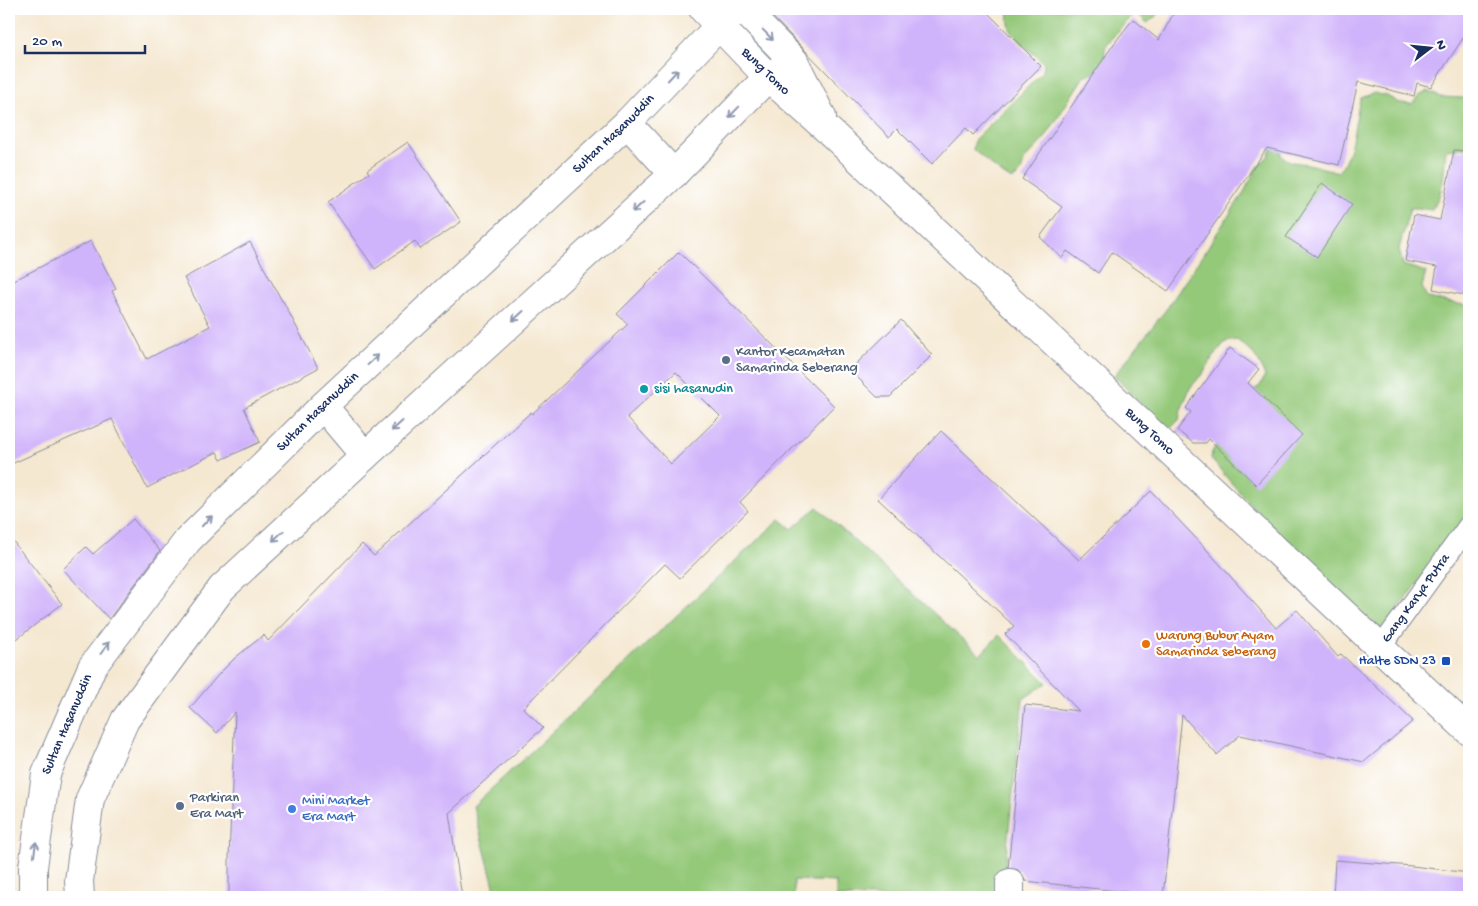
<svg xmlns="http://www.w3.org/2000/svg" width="1478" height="906" font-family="'Gochi Hand',sans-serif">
<rect width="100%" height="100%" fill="#fff"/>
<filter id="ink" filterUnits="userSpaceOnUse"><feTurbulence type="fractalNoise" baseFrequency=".02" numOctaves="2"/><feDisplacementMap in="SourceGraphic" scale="10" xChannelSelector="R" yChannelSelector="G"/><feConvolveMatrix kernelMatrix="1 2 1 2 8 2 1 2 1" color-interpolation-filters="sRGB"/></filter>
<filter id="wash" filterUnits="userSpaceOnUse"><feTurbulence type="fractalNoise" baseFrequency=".0096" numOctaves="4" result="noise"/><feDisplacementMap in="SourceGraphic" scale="20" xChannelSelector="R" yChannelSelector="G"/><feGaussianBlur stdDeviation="1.12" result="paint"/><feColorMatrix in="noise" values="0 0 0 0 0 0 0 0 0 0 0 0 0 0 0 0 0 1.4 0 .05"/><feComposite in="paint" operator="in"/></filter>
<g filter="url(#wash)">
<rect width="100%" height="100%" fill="#f5e8d1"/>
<!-- green -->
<g fill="#95c97a" stroke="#587c6c">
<path d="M 1008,9 L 1162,9 L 1155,17 L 1147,23 L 1136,12 C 1131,17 1109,40 1106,46 C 1104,51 1105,54 1105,59 L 1096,72 L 1084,76 L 1045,138 L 1025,159 L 1020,174 L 1012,180 C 997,172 987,160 973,150 L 975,139 L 1043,72 L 1044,64 C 1035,54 1015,39 1010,29 C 1008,23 1009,15 1008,9 Z"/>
<path d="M 1428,91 L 1440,97 L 1464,98 L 1469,101 L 1469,151 L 1463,148 L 1446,150 C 1444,170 1444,195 1431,210 L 1418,208 L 1410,208 L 1399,249 L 1403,265 L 1426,272 L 1422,287 L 1427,298 L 1469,306 L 1469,516 L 1384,628 L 1374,627 C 1317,573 1261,520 1211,459 L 1212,452 L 1249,393 L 1260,386 L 1265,376 C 1258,357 1253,352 1237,340 L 1225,342 L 1213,357 L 1203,373 L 1190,388 L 1181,410 L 1179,420 L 1171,428 L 1153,416 L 1114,376 L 1168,307 L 1243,194 L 1256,169 L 1269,155 L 1273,144 L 1281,146 L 1281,156 L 1292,162 L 1308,164 L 1338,172 C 1355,152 1353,122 1361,98 L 1374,93 L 1387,96 L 1399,103 L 1412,104 L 1419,96 Z"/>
<path d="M 817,507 L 980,655 L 999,635 L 1047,683 L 1023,699 L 1003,884 L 1003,897 L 836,897 L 836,882 L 794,880 L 794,897 L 497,897 L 473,806 L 780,519 L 792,529 Z"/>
<path d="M 1014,891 L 1093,897 L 1014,897 Z"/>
</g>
<g id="blocks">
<!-- building -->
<g fill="#d0b4fb" fill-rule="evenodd">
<path d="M 765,9 L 984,9 L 1041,66 L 973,135 L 966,128 L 932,164 L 897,129 L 889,137 Z"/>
<path d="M 1176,9 L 1469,9 L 1469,29 L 1431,87 L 1417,83 L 1414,96 L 1358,82 L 1339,165 L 1267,148 L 1168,291 L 1112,252 L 1098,273 L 1067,251 L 1062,258 L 1040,237 L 1062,207 L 1022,179 L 1113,45 L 1133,19 L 1159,40 Z"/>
<path d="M 408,142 L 461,222 L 420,249 L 415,241 L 375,269 L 328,202 L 369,173 L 367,170 Z"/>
<path d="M 1454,150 L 1469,151 L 1469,296 L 1433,289 L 1437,267 L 1405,261 L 1414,215 L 1440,220 Z"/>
<path d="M 1322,183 L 1352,204 L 1317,257 L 1286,237 Z"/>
<path d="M 91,241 L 116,289 L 112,291 L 147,359 L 210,326 L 184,278 L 250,242 L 282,301 L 283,301 L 318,368 L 244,408 L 260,442 L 221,460 L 217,452 L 147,488 L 112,419 L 9,465 L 9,283 Z"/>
<path d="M 679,252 L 834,406 L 740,502 L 748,511 L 680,578 L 665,564 L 523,708 L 543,728 L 449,813 L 462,897 L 229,897 L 229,858 L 235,712 L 217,733 L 190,708 L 220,673 L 236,657 L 264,635 L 268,641 L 362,544 L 374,556 L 531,412 L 532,414 L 628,324 L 617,314 ZM 676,372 L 720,416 L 671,464 L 627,417 Z"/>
<path d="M 901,320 L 932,355 L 890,397 L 877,397 L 850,370 Z"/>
<path d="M 1230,348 L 1259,369 L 1248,383 L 1302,435 L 1256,485 L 1209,439 L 1206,443 L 1193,443 L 1177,430 L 1191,412 L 1186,408 Z"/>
<path d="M 941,431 L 1079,560 L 1151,491 L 1208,551 L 1276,628 L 1297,610 L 1338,657 L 1341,654 L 1413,721 L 1364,762 L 1240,735 L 1217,755 L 1182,715 L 1163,896 L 1025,881 L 1023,875 L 1018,870 L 1008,868 L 1025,705 L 1079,711 L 1005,634 L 1014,626 L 878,499 Z"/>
<path d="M 133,519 L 160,551 L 109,619 L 63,569 L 86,547 L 93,554 Z"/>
<path d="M 9,536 L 62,604 L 9,645 Z"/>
<path d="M 1335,860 L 1412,866 L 1469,873 L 1469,897 L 1333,897 Z"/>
</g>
</g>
</g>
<g filter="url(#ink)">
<use href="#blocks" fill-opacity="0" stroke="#888c98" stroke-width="1"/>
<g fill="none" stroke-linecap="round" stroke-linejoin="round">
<!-- lane casing -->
<g stroke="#888c98" stroke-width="22">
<g id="lane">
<path id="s1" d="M 1381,647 L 1469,525"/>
</g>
</g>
<!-- street casing -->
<g stroke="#888c98" stroke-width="30">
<path id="street" d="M 1010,883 L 1010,897"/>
</g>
<!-- secondary casing -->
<g stroke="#888c98" stroke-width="30">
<g id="secondary">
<path d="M 794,61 L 822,117"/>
<path id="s2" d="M 768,77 L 830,132 L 1469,731"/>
</g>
</g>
<!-- primary casing -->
<g stroke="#888c98" stroke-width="30">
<g id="primary">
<path d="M 703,9 L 768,77"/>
<path d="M 627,123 L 674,174"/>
<path d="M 323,406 L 365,456"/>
<path id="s3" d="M 33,897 L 33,867 L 46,774 L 92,667 L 188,540 L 323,406 L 627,123 L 719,26 L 738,9"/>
<path d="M 80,897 L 79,881 L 90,799 L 125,720 L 222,588 L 365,456 L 674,174 L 768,77 L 794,61 L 743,9"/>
</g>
</g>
<!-- lane -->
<use href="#lane" stroke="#fff" stroke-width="20"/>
<!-- street -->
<use href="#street" stroke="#fff" stroke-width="28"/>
<!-- secondary -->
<use href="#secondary" stroke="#fff" stroke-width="28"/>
<!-- primary -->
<use href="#primary" stroke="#fff" stroke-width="28"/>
</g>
<!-- one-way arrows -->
<defs><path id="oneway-shaft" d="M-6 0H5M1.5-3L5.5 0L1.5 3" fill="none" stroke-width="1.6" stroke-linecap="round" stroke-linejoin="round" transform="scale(1.25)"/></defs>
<g stroke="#8d97ae">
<use href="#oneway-shaft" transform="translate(768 35) rotate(46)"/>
<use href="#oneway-shaft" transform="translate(673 75) rotate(-47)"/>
<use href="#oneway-shaft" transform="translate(734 112) rotate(134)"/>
<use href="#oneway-shaft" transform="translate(638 207) rotate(138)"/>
<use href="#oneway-shaft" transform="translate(518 316) rotate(138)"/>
<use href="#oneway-shaft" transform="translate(373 360) rotate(-43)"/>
<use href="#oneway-shaft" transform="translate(397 426) rotate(138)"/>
<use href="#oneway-shaft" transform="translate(207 521) rotate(-45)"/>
<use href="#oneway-shaft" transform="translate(278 536) rotate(137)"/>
<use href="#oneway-shaft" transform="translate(105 648) rotate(-53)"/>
<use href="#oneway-shaft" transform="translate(35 849) rotate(-82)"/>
</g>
</g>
<!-- markers -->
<g fill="#5c6f8a" stroke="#fff" stroke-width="2">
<circle cx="726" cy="360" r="5"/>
<circle cx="180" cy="806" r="5"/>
</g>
<circle fill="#0f9aa8" stroke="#fff" stroke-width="2" cx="644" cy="389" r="5"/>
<circle fill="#e8710a" stroke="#fff" stroke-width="2" cx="1146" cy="644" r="5"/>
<rect fill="#1a4fb4" stroke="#fff" stroke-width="2" x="1441" y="656" width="10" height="10" rx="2.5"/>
<circle fill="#3f7fe0" stroke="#fff" stroke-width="2" cx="292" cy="809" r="5"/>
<g text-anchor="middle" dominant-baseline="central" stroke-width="4.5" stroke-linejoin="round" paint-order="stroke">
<!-- street labels -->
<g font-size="14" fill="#1b2f5e" stroke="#fff">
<text transform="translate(765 72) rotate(44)">Bung Tomo</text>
<text stroke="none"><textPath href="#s3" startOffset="988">Sultan Hasanuddin</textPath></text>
<text stroke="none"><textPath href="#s3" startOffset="582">Sultan Hasanuddin</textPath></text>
<text stroke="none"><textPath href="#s2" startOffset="521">Bung Tomo</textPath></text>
<text stroke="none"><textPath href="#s1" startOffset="60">Gang Karya Putra</textPath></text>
<text stroke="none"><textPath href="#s3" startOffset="178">Sultan Hasanuddin</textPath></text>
</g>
<!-- service labels -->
<g font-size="14" fill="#4e5e75" stroke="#fff" text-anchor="start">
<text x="736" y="352">Kantor Kecamatan<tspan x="736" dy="16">Samarinda Seberang</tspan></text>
<text x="190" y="798">Parkiran<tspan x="190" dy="16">Era Mart</tspan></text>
</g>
<!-- culture labels -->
<g font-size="14" fill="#0d838f" stroke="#fff" text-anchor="start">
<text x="654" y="389">sisi hasanudin</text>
</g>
<!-- food labels -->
<g font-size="14" fill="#c56008" stroke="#fff" text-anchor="start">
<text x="1156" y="636">Warung Bubur Ayam<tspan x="1156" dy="16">Samarinda seberang</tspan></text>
</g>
<!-- transit labels -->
<g font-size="14" fill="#164399" stroke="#fff" text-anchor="end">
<text x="1436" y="661">Halte SDN 23</text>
</g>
<!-- shop labels -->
<g font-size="14" fill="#366cbe" stroke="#fff" text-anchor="start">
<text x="302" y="801">Mini Market<tspan x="302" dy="16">Era Mart</tspan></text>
</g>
</g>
<!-- margin -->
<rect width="1478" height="906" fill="none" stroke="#fff" stroke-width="30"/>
<!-- north arrow -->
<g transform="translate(1430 48) rotate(74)" stroke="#ffffff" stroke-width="4" paint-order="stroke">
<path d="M0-4L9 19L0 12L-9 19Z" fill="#1b2f5e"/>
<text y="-8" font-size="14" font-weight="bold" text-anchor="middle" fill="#1b2f5e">N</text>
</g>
<!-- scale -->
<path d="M25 45v8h120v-8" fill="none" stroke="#1b2f5e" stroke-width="2.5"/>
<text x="32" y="45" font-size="15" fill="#1b2f5e" stroke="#ffffff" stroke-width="4" paint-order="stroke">20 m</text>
</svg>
